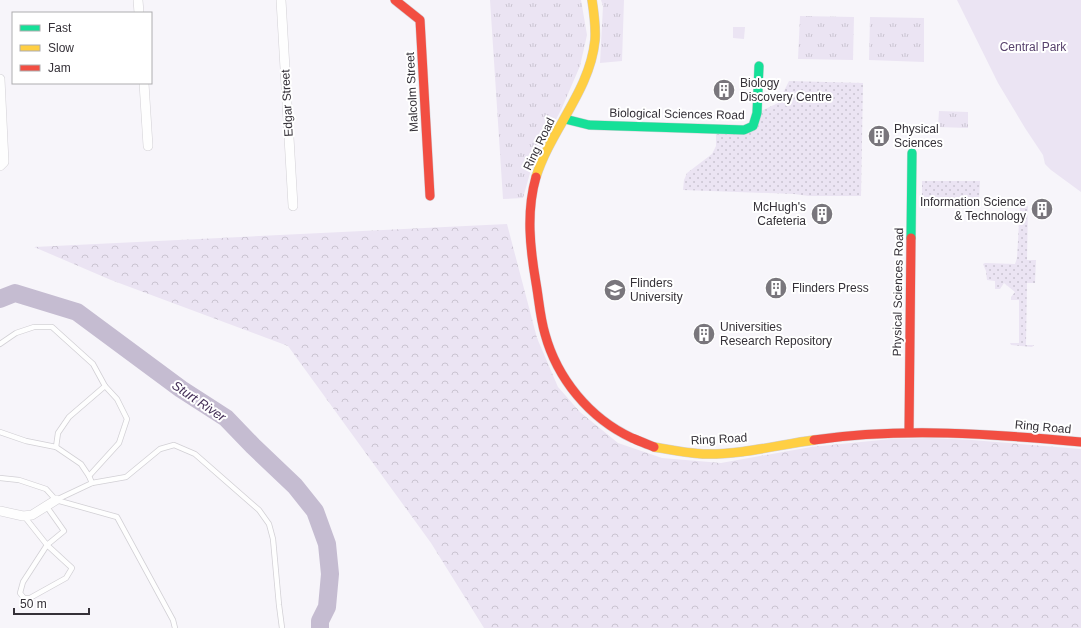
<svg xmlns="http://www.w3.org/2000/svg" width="1081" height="628" font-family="Arial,sans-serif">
<defs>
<pattern id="grass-tufts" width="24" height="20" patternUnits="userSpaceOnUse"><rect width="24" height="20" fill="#ebe4f3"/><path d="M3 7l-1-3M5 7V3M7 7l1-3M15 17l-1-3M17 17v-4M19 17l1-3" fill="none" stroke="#cac4d1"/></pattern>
<pattern id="forest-crowns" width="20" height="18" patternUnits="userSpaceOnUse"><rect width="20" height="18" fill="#ebe4f3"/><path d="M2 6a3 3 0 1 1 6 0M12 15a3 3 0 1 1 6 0" fill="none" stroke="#cac4d1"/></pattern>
<pattern id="garden-dots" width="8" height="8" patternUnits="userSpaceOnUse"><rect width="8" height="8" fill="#ebe4f3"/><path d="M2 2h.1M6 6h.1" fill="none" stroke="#cac4d1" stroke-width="1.8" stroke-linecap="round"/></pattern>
</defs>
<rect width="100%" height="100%" fill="#f7f5fa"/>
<!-- grass -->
<g fill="url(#grass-tufts)">
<path d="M 490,0 L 581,0 L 587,35 L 580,66 L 561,110 L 540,150 L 530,173 L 523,198 L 503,199 Z"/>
<path d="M 601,0 L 624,0 L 622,61 L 600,63 L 603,6 Z"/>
<path d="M 800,16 L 854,17 L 853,60 L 798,59 Z"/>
<path d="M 870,17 L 924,18 L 924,62 L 869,60 Z"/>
<path d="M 939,111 L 968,112 L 968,128 L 938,127 Z"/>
</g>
<!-- forest -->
<path fill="url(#forest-crowns)" d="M 507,224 L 537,338 L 558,387 L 580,412 L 618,443 L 662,458 L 721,463 L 811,447 L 891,439 L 931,438 L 972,440 L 1081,449 L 1081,628 L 484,628 L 431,543 L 288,346 L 111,280 L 34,247 Z"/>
<!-- park -->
<g fill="#ebe4f3">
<path d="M 957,0 L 1081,0 L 1081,192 L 1051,170 L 1045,164 L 1043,155 L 1025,128 L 998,83 Z"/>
<path d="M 733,27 L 745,27 L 744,39 L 733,38 Z"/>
</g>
<!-- garden -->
<g fill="url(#garden-dots)">
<path d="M 789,81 L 863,83 L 861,196 L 809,196 L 794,194 L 683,190 L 684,180 L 687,173 L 712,154 L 716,146 L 716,129 L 744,130 L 757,113 L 778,103 Z"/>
<path d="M 922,181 L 980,181 L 979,200 L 946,205 L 934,200 L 922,202 Z"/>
<path d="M 1020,206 L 1028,206 L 1027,260 L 1036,260 L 1035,283 L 1027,283 L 1026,345 L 1034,345 L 1032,347 L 1011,345 L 1010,343 L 1019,343 L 1019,300 L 1011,300 L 1011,297 L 1015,292 L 1004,283 L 1000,289 L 995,289 L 995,281 L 987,280 L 986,271 L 983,264 L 985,263 L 1015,264 L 1017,258 Z"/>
</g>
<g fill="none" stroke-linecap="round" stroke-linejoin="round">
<!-- river -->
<path stroke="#c5bcd1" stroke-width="18" d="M 0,299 L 15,293 L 77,312 L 181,389 L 226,418 L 253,446 L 295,486 L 315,511 L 327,544 L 330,574 L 327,607 L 320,621 L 320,628"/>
<!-- lane casing -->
<g stroke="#d2d0d5" stroke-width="6">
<g id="lane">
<path d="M 0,344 L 16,333 L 34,327 L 52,327 L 93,364 L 105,386 L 117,399 L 127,419 L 119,443 L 89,476"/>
<path d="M 0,432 L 26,441 L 56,447 L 81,464 L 89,476 L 92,483 L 56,500"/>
<path d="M 56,447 L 58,433 L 69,417 L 105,386"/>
<path d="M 0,478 L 19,480 L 46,489 L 56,500 L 117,517 L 173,620 L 175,628"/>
<path d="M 92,483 L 126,477 L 160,449 L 174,445 L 195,454 L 259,510 L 269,524 L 273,539 L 279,605 L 282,628"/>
<path d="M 24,516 L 47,545 L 64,531 L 47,507"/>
<path d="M 47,545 L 72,568 L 66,578 L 30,598 L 24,598 L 20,593 L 23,582 Z"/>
</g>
</g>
<!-- street casing -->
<g stroke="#d2d0d5" stroke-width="10">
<g id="street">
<path d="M 138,0 L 139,13"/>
<path d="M 281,0 L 293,206"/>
<path d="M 0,79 L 4,162 L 0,166"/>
<path d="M 144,83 L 148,146"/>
<path d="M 0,511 L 23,516 L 32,515 L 56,500"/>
</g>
</g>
<!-- fast casing -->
<g stroke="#d2d0d5" stroke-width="10">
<g id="fast">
<path d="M 565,119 L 589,125 L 744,130 L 753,126 L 757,113 L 759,66"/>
<path d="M 911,238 L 912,153"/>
</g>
</g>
<!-- slow casing -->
<g stroke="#d2d0d5" stroke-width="10">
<g id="slow">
<path d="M 536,177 C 551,129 590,91 595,40 C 596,26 594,13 592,0"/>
<path d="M 654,447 C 671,450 686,453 703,454 C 740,455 778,445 814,440"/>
</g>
</g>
<!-- jam casing -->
<g stroke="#d2d0d5" stroke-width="10">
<g id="jam">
<path d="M 395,0 L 420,20 L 430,196"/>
<path d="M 536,177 C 526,212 530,248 536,283 C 539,300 540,317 545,334 C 557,378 589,418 632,438 C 639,441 647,444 654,447"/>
<path d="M 909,432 L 911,238"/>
<path d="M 814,440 C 903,427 992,434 1081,442"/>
</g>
</g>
<!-- lane -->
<use href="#lane" stroke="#fefefe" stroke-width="4.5"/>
<!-- street -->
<use href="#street" stroke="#fefefe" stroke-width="9"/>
<!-- fast -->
<use href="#fast" stroke="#16e098" stroke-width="9"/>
<!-- slow -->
<use href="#slow" stroke="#ffcf43" stroke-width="9"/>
<!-- jam -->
<use href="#jam" stroke="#f24e42" stroke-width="9"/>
</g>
<!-- icons -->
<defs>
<g id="building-disc" transform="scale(1.15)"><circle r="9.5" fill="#79767c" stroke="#fff"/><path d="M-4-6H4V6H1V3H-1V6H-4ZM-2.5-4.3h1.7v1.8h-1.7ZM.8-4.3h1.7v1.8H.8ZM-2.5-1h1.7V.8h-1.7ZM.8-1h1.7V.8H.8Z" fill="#fff"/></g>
<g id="university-disc" transform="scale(1.15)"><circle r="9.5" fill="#79767c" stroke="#fff"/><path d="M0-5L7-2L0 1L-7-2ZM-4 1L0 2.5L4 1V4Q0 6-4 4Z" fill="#fff"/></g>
</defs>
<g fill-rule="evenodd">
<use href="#building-disc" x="724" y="90"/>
<use href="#building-disc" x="879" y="136"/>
<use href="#building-disc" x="1042" y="209"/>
<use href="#building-disc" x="822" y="214"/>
<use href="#building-disc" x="776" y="288"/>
<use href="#university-disc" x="615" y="290"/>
<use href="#building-disc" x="704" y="334"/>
</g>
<g text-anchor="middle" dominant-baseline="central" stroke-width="4" stroke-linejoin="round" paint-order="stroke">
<!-- park labels -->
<g font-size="12" fill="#57416c" stroke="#fff">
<text x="1033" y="47">Central Park</text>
</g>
<!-- poi labels -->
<g font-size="12" fill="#353138" stroke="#fff" text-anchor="start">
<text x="740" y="83">Biology<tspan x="740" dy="14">Discovery Centre</tspan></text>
<text x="894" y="129">Physical<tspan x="894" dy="14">Sciences</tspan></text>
<text x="1026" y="202" text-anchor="end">Information Science<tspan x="1026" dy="14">&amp; Technology</tspan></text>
<text x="806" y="207" text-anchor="end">McHugh's<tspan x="806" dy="14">Cafeteria</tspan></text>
<text x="630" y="283">Flinders<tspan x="630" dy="14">University</tspan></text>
<text x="792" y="288">Flinders Press</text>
<text x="720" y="327">Universities<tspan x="720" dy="14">Research Repository</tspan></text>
</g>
<!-- street labels -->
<g font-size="12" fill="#353138" stroke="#fff">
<text transform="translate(412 92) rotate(-93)">Malcolm Street</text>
<text transform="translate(287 103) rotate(-93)">Edgar Street</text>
<text transform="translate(677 114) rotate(1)">Biological Sciences Road</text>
<text transform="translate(539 144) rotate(-64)">Ring Road</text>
<text transform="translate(898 292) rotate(-89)">Physical Sciences Road</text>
<text transform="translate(1043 427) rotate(5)">Ring Road</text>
<text transform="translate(719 439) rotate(-3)">Ring Road</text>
</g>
<!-- water labels -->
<g font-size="13" font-style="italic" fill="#453058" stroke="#fff">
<text transform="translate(199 401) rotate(34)">Sturt River</text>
</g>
</g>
<!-- legend -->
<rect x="12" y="12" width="140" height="72" fill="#ffffff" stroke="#aeadaf"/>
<rect x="20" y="25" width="20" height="6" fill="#16e098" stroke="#aeadaf"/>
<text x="48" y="32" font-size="12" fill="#353138">Fast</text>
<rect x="20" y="45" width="20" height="6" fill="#ffcf43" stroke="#aeadaf"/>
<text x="48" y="52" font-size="12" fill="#353138">Slow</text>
<rect x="20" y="65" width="20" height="6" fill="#f24e42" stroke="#aeadaf"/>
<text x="48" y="72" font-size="12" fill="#353138">Jam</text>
<!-- scale -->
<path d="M14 608v6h75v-6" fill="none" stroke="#353138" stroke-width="2"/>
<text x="20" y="608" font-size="12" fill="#353138" stroke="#ffffff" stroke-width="3" paint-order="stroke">50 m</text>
</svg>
